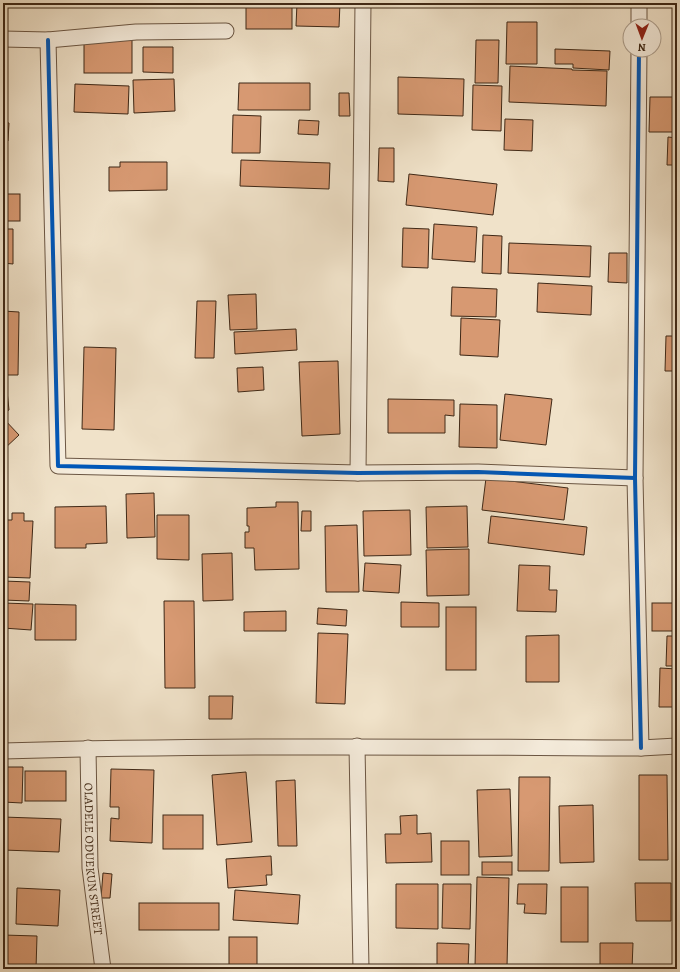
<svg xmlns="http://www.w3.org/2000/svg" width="680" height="972" font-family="Alegreya,serif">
<rect width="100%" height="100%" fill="#f0e2c9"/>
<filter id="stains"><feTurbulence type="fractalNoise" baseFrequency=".005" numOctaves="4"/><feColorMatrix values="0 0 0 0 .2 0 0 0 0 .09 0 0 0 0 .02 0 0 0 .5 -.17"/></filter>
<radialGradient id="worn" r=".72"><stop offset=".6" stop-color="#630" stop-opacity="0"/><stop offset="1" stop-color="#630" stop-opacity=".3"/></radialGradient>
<!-- building -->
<g fill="#d79972" stroke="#3f2816">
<rect x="246" y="3" width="46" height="26"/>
<path d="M 297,3 L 340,3 L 339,27 L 296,26 Z"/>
<path d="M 507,22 L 537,22 L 537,64 L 506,64 Z"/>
<rect x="84" y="38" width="48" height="35"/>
<path d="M 476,40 L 499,40 L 498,83 L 475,83 Z"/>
<path d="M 143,47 L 173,47 L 173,73 L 143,72 Z"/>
<path d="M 555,49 L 610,51 L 609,70 L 573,68 L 573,64 L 555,64 Z"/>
<path d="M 510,66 L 572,69 L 572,70 L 607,71 L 606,106 L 509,102 Z"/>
<path d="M 398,77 L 464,79 L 463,116 L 398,114 Z"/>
<path d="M 174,79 L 175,111 L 134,113 L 133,80 Z"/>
<path d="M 239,83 L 310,83 L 310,110 L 238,110 Z"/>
<path d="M 75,84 L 129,86 L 128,114 L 74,112 Z"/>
<path d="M 473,85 L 502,86 L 501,131 L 472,130 Z"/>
<path d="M 339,93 L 349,93 L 350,116 L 339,116 Z"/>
<path d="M 650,97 L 677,97 L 677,132 L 649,132 Z"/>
<path d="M 233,115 L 261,116 L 260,153 L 232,153 Z"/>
<path d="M 505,119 L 533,120 L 532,151 L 504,150 Z"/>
<path d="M 299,120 L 319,121 L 318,135 L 298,134 Z"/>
<path d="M 3,122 L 9,123 L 8,141 L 3,140 Z"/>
<path d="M 668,137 L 677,138 L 677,165 L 667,165 Z"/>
<path d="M 379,148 L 394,148 L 394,182 L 378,181 Z"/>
<path d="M 241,160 L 330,163 L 329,189 L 240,186 Z"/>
<path d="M 120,162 L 167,162 L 167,190 L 109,191 L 109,167 L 120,167 Z"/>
<path d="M 409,174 L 497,184 L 493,215 L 406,205 Z"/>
<rect x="3" y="194" width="17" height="27"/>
<path d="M 434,224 L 477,227 L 475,262 L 432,259 Z"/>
<path d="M 403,228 L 429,229 L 428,268 L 402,267 Z"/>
<path d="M 3,229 L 13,229 L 13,264 L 3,263 Z"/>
<path d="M 483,235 L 502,236 L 501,274 L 482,273 Z"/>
<path d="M 509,243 L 591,246 L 590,277 L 508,273 Z"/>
<path d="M 609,253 L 627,253 L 627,283 L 608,282 Z"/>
<path d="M 538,283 L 592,286 L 591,315 L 537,312 Z"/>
<path d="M 452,287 L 497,289 L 496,317 L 451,316 Z"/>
<path d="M 256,294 L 257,329 L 230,330 L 228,295 Z"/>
<path d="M 197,301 L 216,301 L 214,358 L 195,358 Z"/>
<path d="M 3,311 L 19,312 L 18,375 L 3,375 Z"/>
<path d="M 461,318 L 500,320 L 498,357 L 460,355 Z"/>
<path d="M 296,329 L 297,350 L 235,354 L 234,332 Z"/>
<path d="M 666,336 L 677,336 L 677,371 L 665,371 Z"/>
<path d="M 84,347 L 116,348 L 114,430 L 82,429 Z"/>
<path d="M 338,361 L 340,434 L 302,436 L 299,362 Z"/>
<path d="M 263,367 L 264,390 L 238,392 L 237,368 Z"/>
<path d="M 3,391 L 7,391 L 9,410 L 3,413 Z"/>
<path d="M 505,394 L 552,399 L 546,445 L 500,440 Z"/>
<path d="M 388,399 L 454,400 L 454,416 L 445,415 L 445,433 L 388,433 Z"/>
<path d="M 460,404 L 497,405 L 497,448 L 459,447 Z"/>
<path d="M 3,418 L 19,435 L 3,450 Z"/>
<path d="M 677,429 L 677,461 L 676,461 L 675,430 Z"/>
<path d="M 486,478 L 568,488 L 564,520 L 482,510 Z"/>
<path d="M 154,493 L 155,537 L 127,538 L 126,494 Z"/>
<path d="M 276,502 L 298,502 L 299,569 L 255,570 L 254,548 L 245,548 L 245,532 L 249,532 L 249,526 L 247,526 L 247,508 L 276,507 Z"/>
<path d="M 106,506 L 107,543 L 86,544 L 86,548 L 55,548 L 55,507 Z"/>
<path d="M 467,506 L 468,547 L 427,548 L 426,507 Z"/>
<path d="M 410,510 L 411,555 L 364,556 L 363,511 Z"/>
<path d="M 302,511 L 311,511 L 311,531 L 301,531 Z"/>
<path d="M 12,513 L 24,513 L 24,521 L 33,521 L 30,578 L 3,577 L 3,520 L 12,520 Z"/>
<path d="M 157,515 L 189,515 L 189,560 L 157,559 Z"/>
<path d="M 491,516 L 587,527 L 584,555 L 488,543 Z"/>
<path d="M 357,525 L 359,592 L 326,592 L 325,526 Z"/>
<path d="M 469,549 L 469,595 L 427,596 L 426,550 Z"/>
<path d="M 232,553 L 233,600 L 203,601 L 202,554 Z"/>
<path d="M 365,563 L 401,565 L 399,593 L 363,591 Z"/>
<path d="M 519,565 L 550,566 L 549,590 L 557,590 L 556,612 L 517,611 Z"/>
<path d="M 3,581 L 30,582 L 29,601 L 3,600 Z"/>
<path d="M 164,601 L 194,601 L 195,688 L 165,688 Z"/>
<path d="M 401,602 L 439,603 L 439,627 L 401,627 Z"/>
<path d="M 3,603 L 33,604 L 31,630 L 3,628 Z"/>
<rect x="652" y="603" width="25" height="28"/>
<path d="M 35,604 L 76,605 L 76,640 L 35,640 Z"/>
<rect x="446" y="607" width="30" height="63"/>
<path d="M 318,608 L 347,610 L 346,626 L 317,624 Z"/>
<path d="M 286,611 L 286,631 L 244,631 L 244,612 Z"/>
<path d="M 318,633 L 348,634 L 345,704 L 316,703 Z"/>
<path d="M 559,635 L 559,682 L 526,682 L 526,636 Z"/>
<path d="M 667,636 L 677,636 L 677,666 L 666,666 Z"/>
<path d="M 660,668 L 677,669 L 677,707 L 659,707 Z"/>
<path d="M 209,696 L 233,696 L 232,719 L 209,719 Z"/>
<path d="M 3,767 L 23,767 L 22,803 L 3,802 Z"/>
<path d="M 111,769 L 154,770 L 152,843 L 110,841 L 111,818 L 119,819 L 119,807 L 110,807 Z"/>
<rect x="25" y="771" width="41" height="30"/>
<path d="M 246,772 L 252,842 L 217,845 L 212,775 Z"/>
<path d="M 639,775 L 667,775 L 668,860 L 639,860 Z"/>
<path d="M 519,777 L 550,777 L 549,871 L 518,871 Z"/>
<path d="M 295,780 L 297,846 L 278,846 L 276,781 Z"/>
<path d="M 510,789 L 512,856 L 479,857 L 477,790 Z"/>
<path d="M 593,805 L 594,862 L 560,863 L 559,806 Z"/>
<rect x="163" y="815" width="40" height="34"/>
<path d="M 417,815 L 417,834 L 431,833 L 432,862 L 386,863 L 385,834 L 401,834 L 400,816 Z"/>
<path d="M 3,817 L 61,819 L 59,852 L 3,850 Z"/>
<rect x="441" y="841" width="28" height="34"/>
<path d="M 271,856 L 272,875 L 266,875 L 267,885 L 228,888 L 226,859 Z"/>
<rect x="482" y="862" width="30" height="13"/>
<path d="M 103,873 L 112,874 L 110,898 L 101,898 Z"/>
<path d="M 477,877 L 509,878 L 507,967 L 475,967 Z"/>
<path d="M 635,883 L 671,883 L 671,921 L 636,921 Z"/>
<path d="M 396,884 L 438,884 L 438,929 L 396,928 Z"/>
<path d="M 443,884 L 471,884 L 470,929 L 442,928 Z"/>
<path d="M 518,884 L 547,884 L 546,914 L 524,913 L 525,904 L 517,904 Z"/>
<rect x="561" y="887" width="27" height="55"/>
<path d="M 17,888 L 60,890 L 58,926 L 16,924 Z"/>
<path d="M 235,890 L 300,895 L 298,924 L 233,920 Z"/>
<rect x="139" y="903" width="80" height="27"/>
<path d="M 3,935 L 37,936 L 36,969 L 3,969 Z"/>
<rect x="229" y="937" width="28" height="32"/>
<path d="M 437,943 L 469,944 L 468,969 L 437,969 Z"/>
<path d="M 600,943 L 633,943 L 632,969 L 600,969 Z"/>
</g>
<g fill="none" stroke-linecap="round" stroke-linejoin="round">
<!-- street casing -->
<g stroke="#6b5643" stroke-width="17">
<g id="street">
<path d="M 639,26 L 639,3"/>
<path d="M 3,39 L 48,40 L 136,32 L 226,31"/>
<path d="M 48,40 L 58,466 L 358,473 L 478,472 L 635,478"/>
<path d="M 639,50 L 635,478 L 641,748"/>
<path d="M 358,473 L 363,3"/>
<path d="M 357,746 L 361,969"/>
<path id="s1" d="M 88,748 L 90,868 L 103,969"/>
<path d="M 3,751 C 216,745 428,747 641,748 L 677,746"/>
</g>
</g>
<!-- street -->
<use href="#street" stroke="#f5ecdc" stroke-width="15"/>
<!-- cycleway casing -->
<g stroke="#f5ecdc" stroke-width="6">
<g id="cycleway">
<path d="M 48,40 L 58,466 L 358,473 L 478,472 L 635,478"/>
<path d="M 639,50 L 635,478 L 641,748"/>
</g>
</g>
<!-- cycleway -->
<use href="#cycleway" stroke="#0057b8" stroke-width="4"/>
</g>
<g text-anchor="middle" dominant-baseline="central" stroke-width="4" stroke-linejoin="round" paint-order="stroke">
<!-- street labels -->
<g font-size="12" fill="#3f2816" stroke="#f5ecdc">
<text stroke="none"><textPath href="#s1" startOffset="111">OLADELE ODUEKUN STREET</textPath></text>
</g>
</g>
<!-- margin -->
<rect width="680" height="972" fill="none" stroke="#f0e2c9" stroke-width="16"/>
<rect x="4" y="4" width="672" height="964" fill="none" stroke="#3f2816" stroke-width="2"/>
<rect x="8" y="8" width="664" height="956" fill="none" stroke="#3f2816"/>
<!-- north arrow -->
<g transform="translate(642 38) rotate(181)"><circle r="19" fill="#f5ecdc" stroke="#ac9e8d"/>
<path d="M0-3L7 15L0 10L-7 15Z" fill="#8f2418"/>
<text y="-6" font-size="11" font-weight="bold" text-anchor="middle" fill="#3f2816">N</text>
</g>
<rect width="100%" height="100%" filter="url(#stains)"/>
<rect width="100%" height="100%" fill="url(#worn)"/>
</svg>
